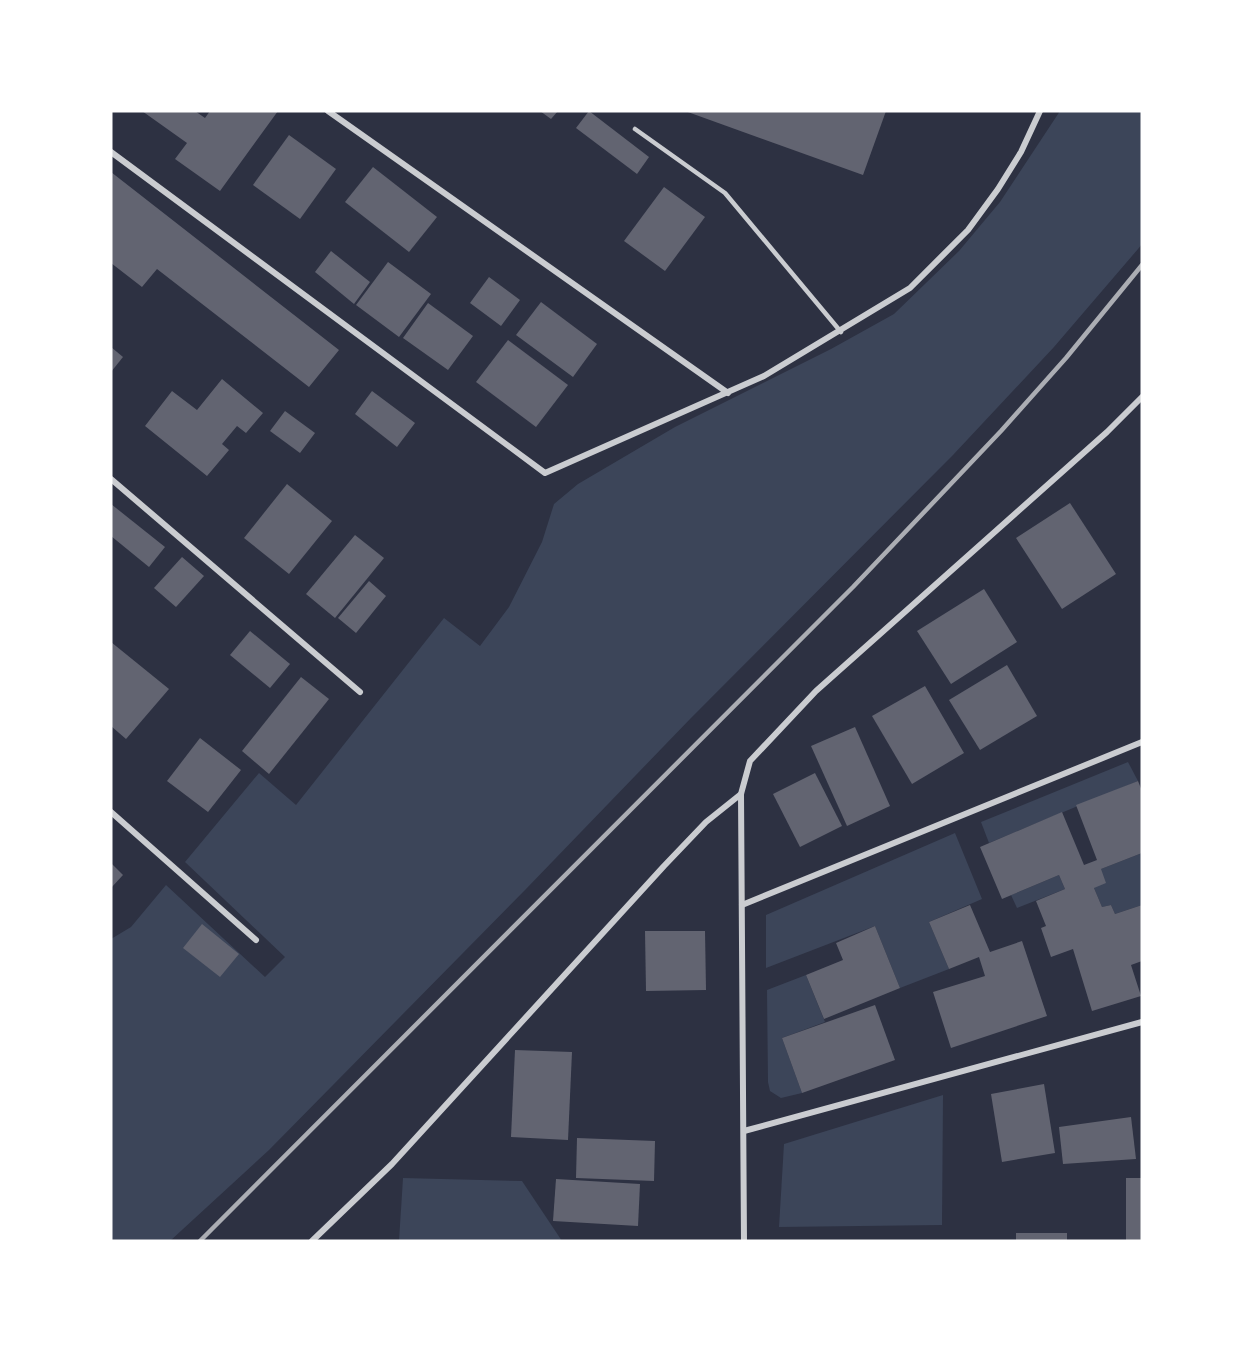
<svg xmlns="http://www.w3.org/2000/svg" width="1253" height="1352" font-family="'Golos Text',sans-serif">
<rect width="100%" height="100%" fill="#2d3142"/>
<!-- green -->
<g fill="#3c4559">
<path d="M 1060,111 L 1142,111 L 1142,244 L 1138,249 L 1054,347 L 953,455 L 691,718 L 526,889 L 269,1150 L 170,1241 L 111,1241 L 111,939 L 131,927 L 166,885 L 265,977 L 285,957 L 185,862 L 259,773 L 296,805 L 444,618 L 480,646 L 509,607 L 542,542 L 554,504 L 578,484 L 675,427 L 831,349 L 894,314 L 959,251 L 1000,202 Z"/>
<path d="M 1128,762 L 1138,781 L 989,843 L 981,822 Z"/>
<path d="M 955,833 L 982,899 L 929,922 L 949,969 L 900,988 L 875,926 L 766,968 L 766,915 Z"/>
<path d="M 1142,853 L 1142,905 L 1115,914 L 1111,905 L 1102,907 L 1094,888 L 1101,869 Z"/>
<path d="M 1059,875 L 1065,889 L 1017,908 L 1011,895 Z"/>
<path d="M 806,975 L 825,1022 L 782,1038 L 802,1093 L 781,1098 L 770,1091 L 768,1082 L 767,990 Z"/>
<path d="M 943,1095 L 942,1225 L 779,1227 L 784,1144 Z"/>
<path d="M 403,1178 L 522,1181 L 562,1241 L 399,1241 Z"/>
</g>
<!-- building -->
<g fill="#626471">
<path d="M 142,111 L 195,111 L 205,118 L 210,111 L 278,111 L 220,191 L 175,159 L 187,143 Z"/>
<path d="M 540,111 L 558,111 L 551,119 Z"/>
<path d="M 589,111 L 649,157 L 637,174 L 576,128 Z"/>
<path d="M 685,111 L 886,111 L 863,175 Z"/>
<path d="M 289,135 L 336,169 L 300,219 L 253,185 Z"/>
<path d="M 373,167 L 437,217 L 409,252 L 345,202 Z"/>
<path d="M 111,172 L 339,350 L 309,387 L 157,269 L 142,287 L 111,263 Z"/>
<path d="M 664,187 L 705,217 L 665,271 L 624,241 Z"/>
<path d="M 331,251 L 370,282 L 354,304 L 315,272 Z"/>
<path d="M 388,262 L 431,294 L 399,337 L 356,305 Z"/>
<path d="M 489,277 L 520,300 L 501,326 L 470,303 Z"/>
<path d="M 541,302 L 597,344 L 573,377 L 516,335 Z"/>
<path d="M 428,303 L 473,336 L 448,370 L 403,338 Z"/>
<path d="M 508,340 L 568,385 L 536,427 L 476,382 Z"/>
<path d="M 111,347 L 123,357 L 111,372 Z"/>
<path d="M 222,379 L 263,413 L 246,433 L 237,426 L 222,444 L 229,450 L 207,476 L 145,426 L 172,391 L 197,410 Z"/>
<path d="M 372,391 L 415,423 L 397,447 L 355,414 Z"/>
<path d="M 285,411 L 315,433 L 300,453 L 270,431 Z"/>
<path d="M 287,484 L 332,521 L 289,574 L 244,538 Z"/>
<path d="M 1070,503 L 1116,574 L 1062,609 L 1016,538 Z"/>
<path d="M 111,504 L 165,547 L 149,567 L 111,536 Z"/>
<path d="M 355,535 L 384,558 L 335,618 L 306,594 Z"/>
<path d="M 182,557 L 204,576 L 176,607 L 154,588 Z"/>
<path d="M 369,581 L 386,596 L 356,633 L 338,618 Z"/>
<path d="M 984,589 L 1017,642 L 951,684 L 917,631 Z"/>
<path d="M 250,631 L 290,664 L 270,688 L 230,655 Z"/>
<path d="M 111,642 L 169,689 L 126,739 L 111,726 Z"/>
<path d="M 1007,665 L 1037,716 L 980,750 L 949,700 Z"/>
<path d="M 301,677 L 329,699 L 269,774 L 242,751 Z"/>
<path d="M 925,686 L 964,753 L 912,784 L 872,716 Z"/>
<path d="M 855,727 L 890,806 L 847,826 L 811,746 Z"/>
<path d="M 200,738 L 241,770 L 208,812 L 167,781 Z"/>
<path d="M 815,773 L 842,826 L 800,847 L 773,794 Z"/>
<path d="M 1138,781 L 1142,791 L 1142,853 L 1101,869 L 1106,883 L 1094,888 L 1102,907 L 1111,905 L 1115,914 L 1142,905 L 1142,961 L 1131,965 L 1141,996 L 1092,1011 L 1073,949 L 1051,957 L 1041,928 L 1046,926 L 1036,901 L 1065,889 L 1059,875 L 1002,899 L 980,847 L 1062,812 L 1084,865 L 1097,860 L 1076,805 Z"/>
<path d="M 111,863 L 123,875 L 111,888 Z"/>
<path d="M 970,905 L 990,952 L 1022,941 L 1047,1016 L 951,1048 L 933,992 L 985,976 L 979,957 L 949,969 L 929,922 Z"/>
<path d="M 202,924 L 239,954 L 220,977 L 183,948 Z"/>
<path d="M 875,926 L 900,988 L 824,1019 L 806,975 L 843,960 L 836,943 Z"/>
<path d="M 645,931 L 705,931 L 706,990 L 646,991 Z"/>
<path d="M 875,1005 L 895,1060 L 802,1093 L 782,1038 Z"/>
<path d="M 515,1050 L 572,1052 L 568,1140 L 511,1137 Z"/>
<path d="M 1044,1084 L 1055,1153 L 1002,1162 L 991,1094 Z"/>
<path d="M 1131,1117 L 1136,1159 L 1063,1164 L 1059,1127 Z"/>
<path d="M 577,1138 L 655,1141 L 654,1181 L 576,1178 Z"/>
<rect x="1126" y="1178" width="16" height="63"/>
<path d="M 556,1179 L 640,1184 L 638,1226 L 553,1221 Z"/>
<rect x="1016" y="1233" width="51" height="8"/>
</g>
<g fill="none" stroke-linecap="round" stroke-linejoin="round">
<!-- service -->
<path stroke="#caccd0" stroke-width="4.5" d="M 635,129 L 725,193 L 841,332"/>
<!-- minor -->
<g stroke="#caccd0" stroke-width="6">
<path d="M 328,111 L 728,393"/>
<path d="M 111,152 L 545,473 L 764,376 L 910,288 L 968,230 L 998,189 L 1021,152 L 1040,111"/>
<path d="M 111,479 L 360,692"/>
<path d="M 111,812 L 256,940"/>
<path d="M 742,905 L 1142,742"/>
<path d="M 744,1131 L 1142,1022"/>
<path d="M 312,1241 L 392,1164 L 664,866 L 706,822 L 741,794"/>
<path d="M 744,1241 L 741,794 L 750,761 L 816,691 L 1107,432 L 1142,397"/>
</g>
<!-- rail -->
<path stroke="#abadb3" stroke-width="4.5" d="M 200,1241 L 853,587 L 1001,431 L 1066,358 L 1142,265"/>
</g>
<!-- border -->
<rect width="1253" height="1352" fill="none" stroke="#ffffff" stroke-width="225"/>
</svg>
